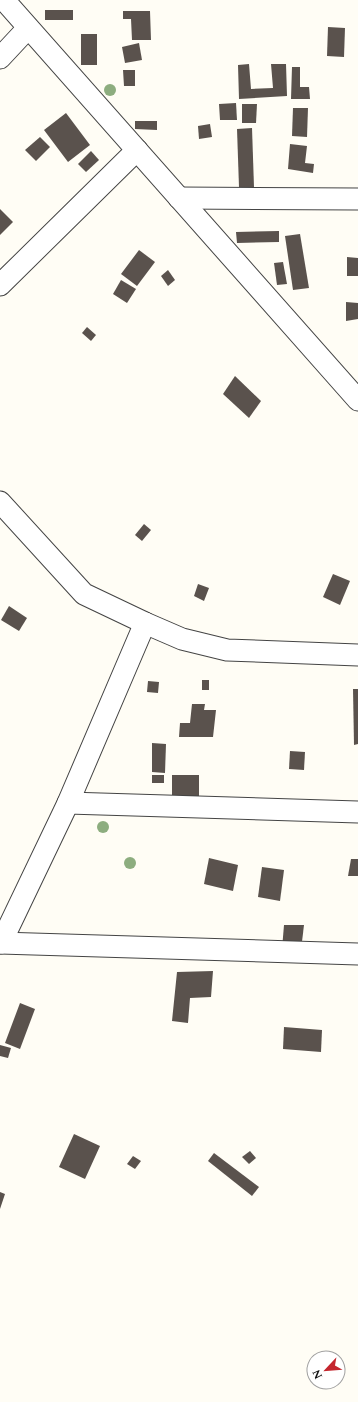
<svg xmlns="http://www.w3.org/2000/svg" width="358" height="1402" font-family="Spectral,serif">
<rect width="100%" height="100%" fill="#fffdf5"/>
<!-- building -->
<g fill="#5a524d">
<rect x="45" y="10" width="28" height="10"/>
<path d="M 123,11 L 150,11 L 151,40 L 132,40 L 131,19 L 123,19 Z"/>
<path d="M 328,27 L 345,28 L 344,57 L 327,56 Z"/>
<rect x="81" y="34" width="16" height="31"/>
<path d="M 139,43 L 142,60 L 125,63 L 122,47 Z"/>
<path d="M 249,64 L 251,89 L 273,88 L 271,64 L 286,64 L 287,96 L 239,99 L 238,65 Z"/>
<path d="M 292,67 L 300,67 L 300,87 L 309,87 L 310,99 L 291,99 Z"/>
<path d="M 123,70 L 135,70 L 135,86 L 124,86 Z"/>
<path d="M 236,103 L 237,120 L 220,120 L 219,104 Z"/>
<path d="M 242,104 L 257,104 L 256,123 L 242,123 Z"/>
<path d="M 293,108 L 308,108 L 307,137 L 292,136 Z"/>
<path d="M 66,113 L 90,145 L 68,162 L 44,130 Z"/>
<path d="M 135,121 L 157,121 L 157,130 L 135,129 Z"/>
<path d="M 210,124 L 212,137 L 199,139 L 198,126 Z"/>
<path d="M 252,128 L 254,187 L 239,187 L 237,129 Z"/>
<path d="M 40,137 L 50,147 L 36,161 L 25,150 Z"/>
<path d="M 290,144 L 307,146 L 305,163 L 314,164 L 313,173 L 288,169 Z"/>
<path d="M 91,151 L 99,160 L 86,172 L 78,164 Z"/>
<path d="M 0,209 L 13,222 L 0,235 Z"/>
<path d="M 279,231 L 279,242 L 237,243 L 236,232 Z"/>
<path d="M 300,234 L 309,288 L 293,290 L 285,236 Z"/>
<path d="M 139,250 L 155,262 L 137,286 L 121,274 Z"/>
<path d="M 347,257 L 358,258 L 358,276 L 347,276 Z"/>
<path d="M 283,262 L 287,284 L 277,285 L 274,263 Z"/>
<path d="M 168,270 L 175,280 L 168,286 L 161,276 Z"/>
<path d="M 121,280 L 136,289 L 127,303 L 113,294 Z"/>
<path d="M 346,302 L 358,303 L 358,319 L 346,321 Z"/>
<path d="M 87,327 L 96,335 L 91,341 L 82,333 Z"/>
<path d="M 235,376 L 261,401 L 249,418 L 223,394 Z"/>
<path d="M 144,524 L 151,530 L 142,541 L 135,535 Z"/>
<path d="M 333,574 L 350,581 L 340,605 L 323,597 Z"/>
<path d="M 198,584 L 209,588 L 204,601 L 194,596 Z"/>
<path d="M 9,606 L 27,618 L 19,631 L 1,620 Z"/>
<rect x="202" y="680" width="7" height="10"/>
<path d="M 148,681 L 159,682 L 158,693 L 147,692 Z"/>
<path d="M 353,689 L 358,689 L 358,744 L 354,745 Z"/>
<path d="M 192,704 L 205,704 L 204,710 L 216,710 L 213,737 L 179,737 L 180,723 L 190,723 Z"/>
<path d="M 152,743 L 166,744 L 165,773 L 152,772 Z"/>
<path d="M 290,751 L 305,752 L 304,770 L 289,769 Z"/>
<rect x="152" y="775" width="12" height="8"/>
<path d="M 172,775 L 199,775 L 199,801 L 172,800 Z"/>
<path d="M 209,858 L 238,865 L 233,891 L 204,884 Z"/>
<path d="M 351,859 L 358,859 L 358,876 L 348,876 Z"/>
<path d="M 262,867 L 284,870 L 280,901 L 258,897 Z"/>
<path d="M 284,925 L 304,925 L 301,950 L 282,949 Z"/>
<path d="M 213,971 L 211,997 L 190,998 L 188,1023 L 172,1021 L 177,972 Z"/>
<path d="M 20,1003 L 35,1009 L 20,1049 L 5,1043 Z"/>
<path d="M 284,1027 L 322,1030 L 321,1052 L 283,1049 Z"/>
<path d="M 0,1045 L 11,1048 L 8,1058 L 0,1056 Z"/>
<path d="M 74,1134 L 100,1146 L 85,1179 L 59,1167 Z"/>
<path d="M 250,1151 L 256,1158 L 249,1164 L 242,1157 Z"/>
<path d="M 214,1153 L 259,1187 L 252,1196 L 208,1161 Z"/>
<path d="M 133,1156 L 141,1161 L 135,1169 L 127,1164 Z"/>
<path d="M 0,1192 L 5,1194 L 0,1209 Z"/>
</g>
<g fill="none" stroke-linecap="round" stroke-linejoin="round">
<!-- minor casing -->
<g stroke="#444" stroke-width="23">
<g id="minor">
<path d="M 4,0 L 358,400"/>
<path d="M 0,58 L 28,28"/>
<path d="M 179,198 L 358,199"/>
<path d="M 0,285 L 137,150"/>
<path d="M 0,502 L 84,594 L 145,623 L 182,639 L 227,650 L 358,655"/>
<path d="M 68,803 L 358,812"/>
<path d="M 0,943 L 358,954"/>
<path d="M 1,943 L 68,803 L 145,623"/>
</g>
</g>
<!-- minor -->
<use href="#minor" stroke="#fff" stroke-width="21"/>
</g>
<!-- trees -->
<g fill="#8dad7f">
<circle cx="110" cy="90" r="6"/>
<circle cx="103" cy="827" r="6"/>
<circle cx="130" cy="863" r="6"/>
</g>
<!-- north arrow -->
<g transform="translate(326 1370) rotate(244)"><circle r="19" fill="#ffffff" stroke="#a0a0a0"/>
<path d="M0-3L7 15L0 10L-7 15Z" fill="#c4262e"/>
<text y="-6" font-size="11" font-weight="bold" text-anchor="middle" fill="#111111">N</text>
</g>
</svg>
